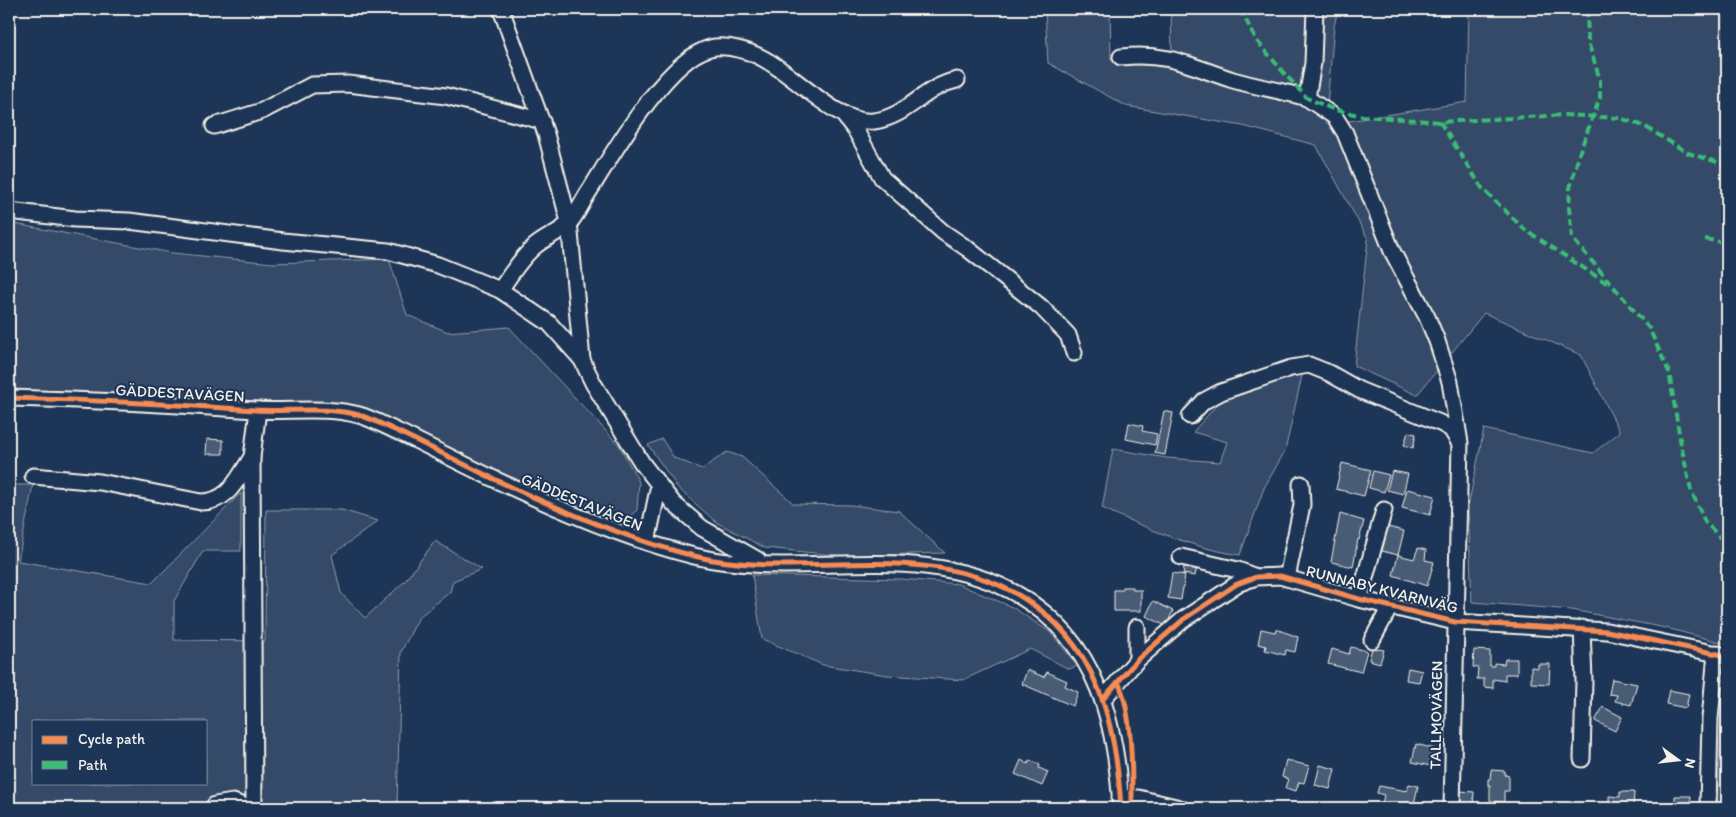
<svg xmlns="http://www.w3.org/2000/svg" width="1736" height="817" font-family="Itim,sans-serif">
<rect width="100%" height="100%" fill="#1d3557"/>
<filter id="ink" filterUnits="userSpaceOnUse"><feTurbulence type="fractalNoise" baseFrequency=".02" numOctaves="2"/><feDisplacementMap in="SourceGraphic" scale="10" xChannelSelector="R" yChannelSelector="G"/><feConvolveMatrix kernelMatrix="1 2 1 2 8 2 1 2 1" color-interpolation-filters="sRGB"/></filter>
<g filter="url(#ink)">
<!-- green -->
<g fill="#354a67" stroke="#949ea8" fill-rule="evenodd">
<path d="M 1045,9 L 1110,9 L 1111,59 L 1172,58 L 1171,9 L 1338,9 L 1334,26 L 1327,105 L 1349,121 L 1467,102 L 1469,9 L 1727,9 L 1727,644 L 1666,628 L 1572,610 L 1472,602 L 1468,507 L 1484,429 L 1593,453 L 1620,432 L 1581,355 L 1484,313 L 1417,395 L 1354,366 L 1368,239 L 1316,145 L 1243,126 L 1126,106 L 1048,63 Z"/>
<path d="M 9,223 L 172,253 L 273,263 L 389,259 L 407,315 L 448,332 L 509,327 L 619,445 L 639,482 L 637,510 L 623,522 L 600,515 L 463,456 L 413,430 L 364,411 L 319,404 L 179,397 L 9,395 Z"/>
<path d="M 1303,371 L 1285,451 L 1264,488 L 1240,555 C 1192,548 1146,528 1102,508 L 1113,449 L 1167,458 L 1220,462 L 1227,442 L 1193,432 L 1222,399 Z"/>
<path d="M 662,439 L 674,458 L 702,469 L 727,452 L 742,457 L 794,504 L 851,505 L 899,511 L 945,553 L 843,556 L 765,548 L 716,522 L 678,488 L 648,445 Z"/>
<path d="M 9,485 L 33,485 L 18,561 L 152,583 L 241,493 L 241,551 L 203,551 L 174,601 L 174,640 L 265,641 L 266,510 L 342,510 L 378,521 L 332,555 L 341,593 L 365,618 L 405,581 L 435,541 L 482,569 L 453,581 L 450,592 L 419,617 L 401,652 L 397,808 L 9,808 ZM 34,721 L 206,721 L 206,783 L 34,783 Z"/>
<path d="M 752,575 L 901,579 L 958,584 L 1012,607 L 1050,632 L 1078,666 L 1069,669 L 1030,649 L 963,680 L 887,675 L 823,665 L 762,639 Z"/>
<path d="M 1727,677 L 1727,808 L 1717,808 L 1723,680 Z"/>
</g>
<!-- building -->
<g fill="#485b74" stroke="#f4f1e8">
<path d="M 1164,411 L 1173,413 L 1165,455 L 1155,453 Z"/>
<path d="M 1129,423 L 1143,426 L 1142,431 L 1157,434 L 1155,445 L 1126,439 Z"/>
<path d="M 1408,432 L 1416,434 L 1413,448 L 1404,445 Z"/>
<path d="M 207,439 L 223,440 L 223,454 L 206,454 Z"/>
<path d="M 1342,463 L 1371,470 L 1364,496 L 1336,489 Z"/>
<path d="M 1373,471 L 1389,475 L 1384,492 L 1369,488 Z"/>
<path d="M 1392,471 L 1408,474 L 1403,494 L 1387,490 Z"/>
<path d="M 1407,489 L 1435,496 L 1430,515 L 1402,508 Z"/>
<path d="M 1340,514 L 1364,521 L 1359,540 L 1358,539 L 1353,567 L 1331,562 Z"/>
<path d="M 1388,527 L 1404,531 L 1398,555 L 1382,551 Z"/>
<path d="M 1418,548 L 1426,550 L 1425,560 L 1434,562 L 1427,586 L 1393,575 L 1398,555 L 1414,559 Z"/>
<path d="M 1185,561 L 1198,563 L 1195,576 L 1183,574 Z"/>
<path d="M 1172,573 L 1185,575 L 1181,600 L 1168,598 Z"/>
<path d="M 1123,587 L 1133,587 L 1133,590 L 1141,590 L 1141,611 L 1114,611 L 1114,590 L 1123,590 Z"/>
<path d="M 1153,601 L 1173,611 L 1166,626 L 1146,616 Z"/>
<path d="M 1261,629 L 1275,632 L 1276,629 L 1298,637 L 1295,652 L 1286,650 L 1285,655 L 1265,650 L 1266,646 L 1258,644 Z"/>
<path d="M 1351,647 L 1367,651 L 1361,672 L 1328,664 L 1332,649 L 1349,654 Z"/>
<path d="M 1372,648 L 1384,650 L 1380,663 L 1369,660 Z"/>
<path d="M 1474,650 L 1490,651 L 1490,666 L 1494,666 L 1494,663 L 1504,664 L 1505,659 L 1517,659 L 1517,674 L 1505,674 L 1505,681 L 1493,679 L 1493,688 L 1484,687 L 1484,679 L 1477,679 L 1478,668 L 1473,667 Z"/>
<path d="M 1538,664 L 1550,664 L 1549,684 L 1531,683 L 1531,667 L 1538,668 Z"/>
<path d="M 1408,668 L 1422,671 L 1419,682 L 1406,680 Z"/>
<path d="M 1027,670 L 1044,677 L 1047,672 L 1067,681 L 1065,686 L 1078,692 L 1073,706 L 1022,684 Z"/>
<path d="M 1612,679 L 1637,684 L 1631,705 L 1615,701 L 1617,695 L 1609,694 Z"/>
<path d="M 1669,690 L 1689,694 L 1686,708 L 1666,704 Z"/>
<path d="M 1603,707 L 1622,717 L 1615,731 L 1595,721 Z"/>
<path d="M 1416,744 L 1435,749 L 1431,766 L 1412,762 Z"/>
<path d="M 1021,760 L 1028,764 L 1030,760 L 1040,765 L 1039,768 L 1048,772 L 1042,786 L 1015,774 Z"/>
<path d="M 1286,760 L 1309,766 L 1304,783 L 1299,782 L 1296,791 L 1285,788 L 1288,779 L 1282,777 Z"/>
<path d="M 1320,765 L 1335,769 L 1330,789 L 1315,785 Z"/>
<path d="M 1491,770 L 1505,771 L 1505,775 L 1509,776 L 1509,791 L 1504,791 L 1504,802 L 1490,801 L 1490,785 L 1488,785 L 1488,779 L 1490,779 Z"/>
<path d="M 1409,784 L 1418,786 L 1414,804 L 1407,802 L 1405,808 L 1381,808 L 1384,795 L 1377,793 L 1379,786 L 1407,791 Z"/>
<path d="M 1460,791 L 1474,792 L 1473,808 L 1460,808 Z"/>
<path d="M 1620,792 L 1634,792 L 1633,808 L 1609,808 L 1609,796 L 1620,797 Z"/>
<path d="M 1675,796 L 1691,796 L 1690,808 L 1663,808 L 1663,802 L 1675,803 Z"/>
</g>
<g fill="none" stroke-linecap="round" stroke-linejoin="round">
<!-- minor casing -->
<g stroke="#f4f1e8" stroke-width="19">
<g id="minor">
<path d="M 501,9 L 546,134 L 569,222 L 582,360"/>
<path d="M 1315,9 L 1313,63 L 1307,98 L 1335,117 L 1345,133 L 1392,251 L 1427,317 L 1437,341 L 1450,382 L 1460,443 L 1452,808"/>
<path d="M 1121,57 C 1168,52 1190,66 1233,80 C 1257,87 1283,91 1307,98"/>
<path d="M 842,113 L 856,131 L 882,178 L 943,232 L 968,249 L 1041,307 L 1068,335 L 1074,353"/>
<path d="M 214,126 L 262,111 L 312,85 L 348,84 L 446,96 L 542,121"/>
<path d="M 9,211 L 75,219 L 129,221 L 283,241 L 388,251 L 438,265 L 500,290 L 549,323 L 582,360 L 593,383 L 642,463 L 674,504 L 702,528 L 758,560"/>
<path d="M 500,290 C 510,276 520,259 533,248 C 543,238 560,233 570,222 C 578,213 583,200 590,190 C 613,153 667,59 710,48 C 726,44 750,51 764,59 C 795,75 839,126 874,121 C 909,116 923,87 957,80"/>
<path d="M 9,398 C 91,400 173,404 255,410 C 289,412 326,406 359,415 C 373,419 387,427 401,433 C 432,448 463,464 494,479 C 557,509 626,539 694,556 C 800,582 921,537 1020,596 C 1098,642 1116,724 1121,808"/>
<path d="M 1190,416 L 1204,401 L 1221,392 L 1291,368 L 1309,365 L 1329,373 L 1359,390 L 1440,423 L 1451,429 L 1459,442"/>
<path d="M 33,476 L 100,482 L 201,502 C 229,502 237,479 252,457"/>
<path d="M 647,542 L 659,485"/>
<path d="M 1181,557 L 1238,570 L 1256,577"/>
<path d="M 1287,578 L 1302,505 L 1301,484"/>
<path d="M 1359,599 L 1384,510"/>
<path d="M 1137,627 L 1137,660"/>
<path d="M 1372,640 L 1390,607"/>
<path d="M 1103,699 L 1137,660 L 1184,619 L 1237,584 L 1256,577 L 1280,576 L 1359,599 L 1455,622 L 1607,631 L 1727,656"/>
<path d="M 1582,759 L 1584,680 L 1582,628"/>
<path d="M 1120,798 L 1138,798 L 1180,808"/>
<path d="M 213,808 L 215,805 L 233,802 L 249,808"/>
<path d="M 254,808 L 252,457 L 258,410"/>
<path d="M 1708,808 L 1710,719 L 1716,653"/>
</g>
</g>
<!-- minor -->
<use href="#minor" stroke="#1d3557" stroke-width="15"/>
<!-- quiet -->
<g stroke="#3abd76" stroke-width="4" stroke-dasharray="8 4" stroke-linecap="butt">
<path d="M 1240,9 L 1257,41 L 1284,73 L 1307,98 L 1335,110 L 1363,116 L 1440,122 L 1564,115 L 1620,118 L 1644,126 L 1688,153 L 1727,165"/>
<path d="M 1587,9 L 1588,42 L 1600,80 L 1600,98 L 1580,151 L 1570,188 L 1569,208 L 1572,238 L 1649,328 L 1669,372 L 1681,445 L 1691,490 L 1705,522 L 1727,544"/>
<path d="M 1440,122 L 1482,188 L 1524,229 L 1608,284"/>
<path d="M 1705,239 L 1727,243"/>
</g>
<!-- cycleway casing -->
<g stroke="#1d3557" stroke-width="8">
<g id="cycleway">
<path d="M 9,398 C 91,400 173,404 255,410 C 289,412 326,406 359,415 C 373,419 387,427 401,433 C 432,448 463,464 494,479 C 557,509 626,539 694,556 C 800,582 921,537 1020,596 C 1098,642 1116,724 1121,808"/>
<path d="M 1118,682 C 1133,712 1132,774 1132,808"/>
<path d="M 1103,699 L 1137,660 L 1184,619 L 1237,584 L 1256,577 L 1280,576 L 1359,599 L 1455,622 L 1607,631 L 1727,656"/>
</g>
</g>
<!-- cycleway -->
<use href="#cycleway" stroke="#f68b52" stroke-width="5"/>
</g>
</g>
<g text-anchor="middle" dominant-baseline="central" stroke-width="4" stroke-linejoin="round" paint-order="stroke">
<!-- street labels -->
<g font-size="16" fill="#f4f1e8" stroke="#1d3557">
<text transform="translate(180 393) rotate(3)">GÄDDESTAVÄGEN</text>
<text transform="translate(582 502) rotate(22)">GÄDDESTAVÄGEN</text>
<text transform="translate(1382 589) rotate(14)">RUNNABY KVARNVÄG</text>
<text transform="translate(1436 715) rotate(-89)">TALLMOVÄGEN</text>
</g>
</g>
<!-- margin -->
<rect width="1736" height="817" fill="none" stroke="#1d3557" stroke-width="30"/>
<rect x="15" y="15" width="1706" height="787" fill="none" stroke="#f4f1e8" stroke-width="2" filter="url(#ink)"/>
<!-- legend -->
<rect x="32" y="720" width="175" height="65" fill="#1d3557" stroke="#738091"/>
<rect x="42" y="736" width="25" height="8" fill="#f68b52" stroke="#738091"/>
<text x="78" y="744" font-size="15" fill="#f4f1e8">Cycle path</text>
<rect x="42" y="761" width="25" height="8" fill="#3abd76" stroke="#738091"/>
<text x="78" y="770" font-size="15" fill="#f4f1e8">Path</text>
<!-- north arrow -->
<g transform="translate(1678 760) rotate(105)" stroke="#1d3557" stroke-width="4" paint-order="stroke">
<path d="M0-4L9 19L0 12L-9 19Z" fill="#f4f1e8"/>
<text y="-8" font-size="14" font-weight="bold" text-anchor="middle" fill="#f4f1e8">N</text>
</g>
</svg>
